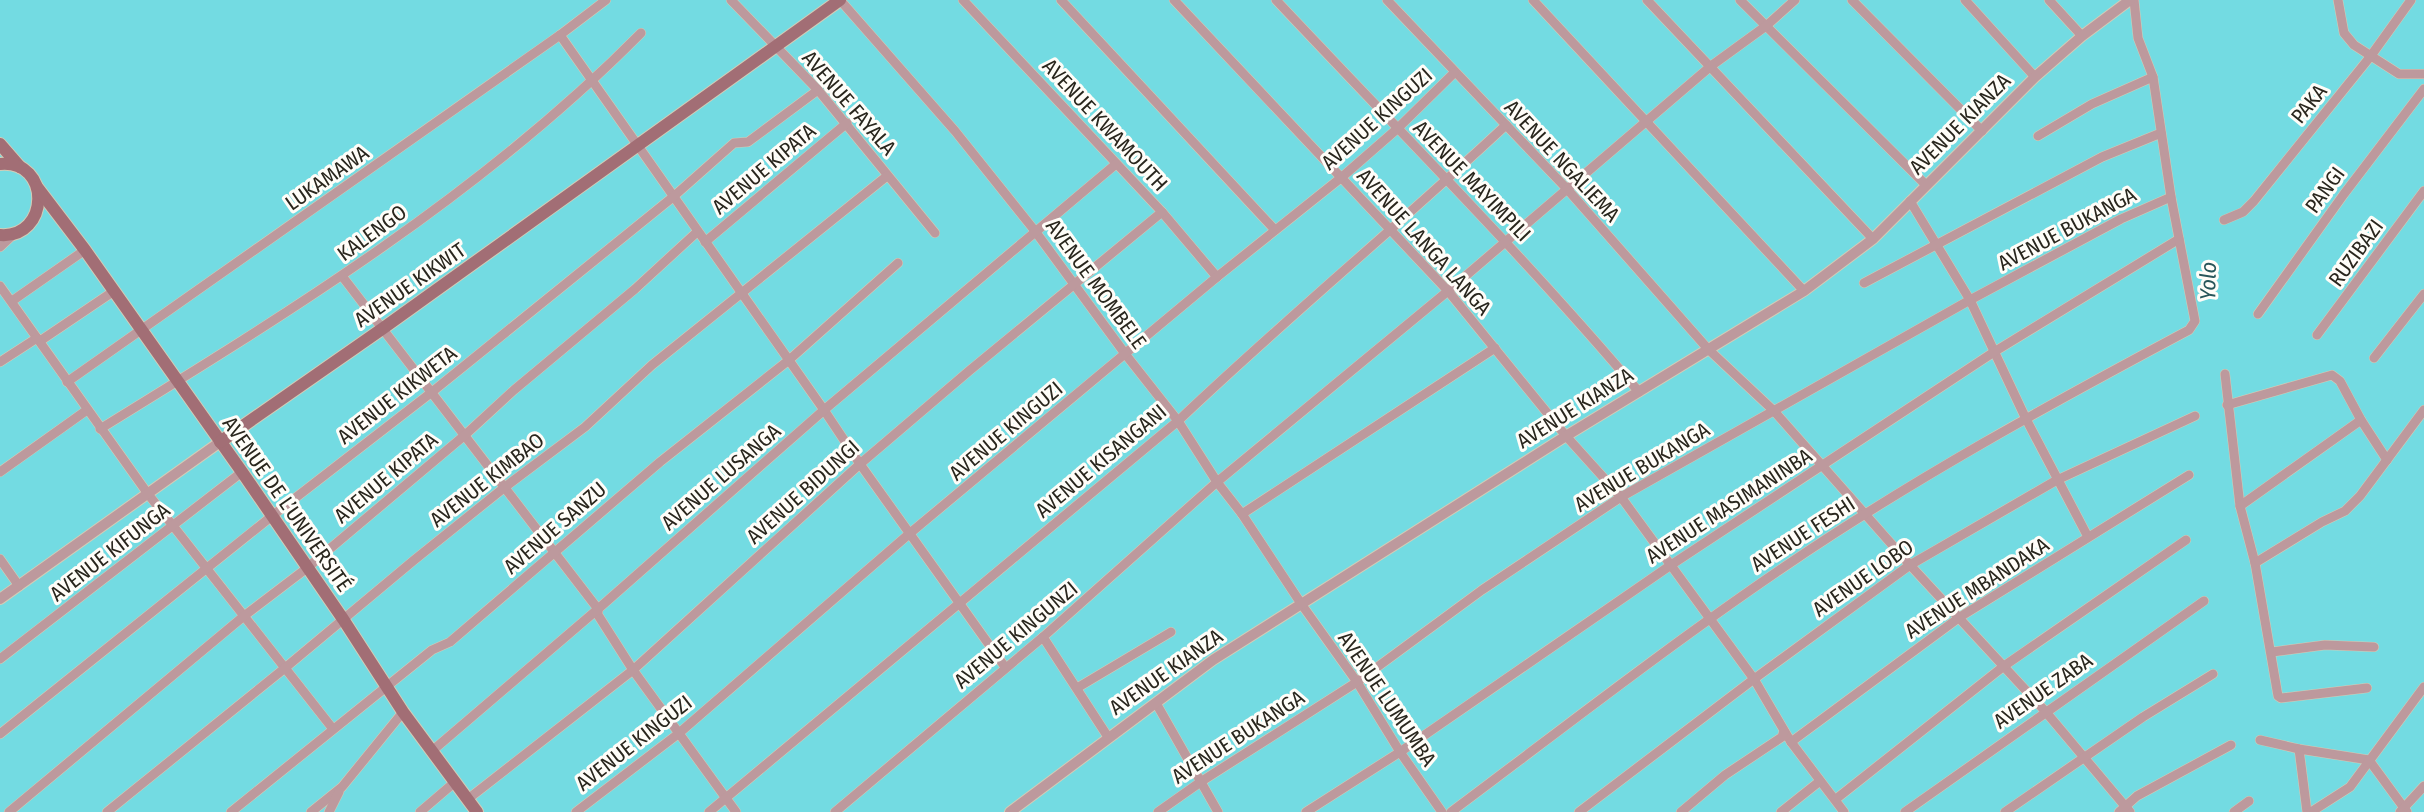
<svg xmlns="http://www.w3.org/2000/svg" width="2424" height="812" font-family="'Fira Sans Condensed',sans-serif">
<rect width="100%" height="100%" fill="#f8f0d7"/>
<!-- water -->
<rect fill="#73dbe2" x="0" y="0" width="2424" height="812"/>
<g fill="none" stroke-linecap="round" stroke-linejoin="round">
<!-- minor casing -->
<g stroke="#d3ccb6" stroke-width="10">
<g id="minor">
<path d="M 731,0 L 818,90 L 935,233"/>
<path d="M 840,0 L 955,131 L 1035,231 L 1126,355 L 1178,421 L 1217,482 L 1242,514 L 1302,605 L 1357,682 L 1400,752 L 1442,812"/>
<path d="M 963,0 L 1162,212 L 1217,277"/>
<path d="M 1061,0 L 1275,230"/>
<path d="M 1174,0 L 1448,291 L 1566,436 L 1621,497 L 1754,679 L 1791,742 L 1844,812"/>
<path d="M 1276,0 C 1398,130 1524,256 1639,392"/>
<path d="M 1387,0 L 1567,189 L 1708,349 L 1774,411 L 1910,565 L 2045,711 L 2130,812"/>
<path d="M 1533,0 L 1804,291"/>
<path d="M 1647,0 L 1873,239"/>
<path d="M 1740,0 L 1926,185"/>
<path d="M 1852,0 L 1982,131"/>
<path d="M 1965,0 L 2035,77"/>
<path d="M 2049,0 L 2082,36"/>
<path d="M 2338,0 L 2344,33 L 2354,45 L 2399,74 L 2424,74"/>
<path d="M 560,35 L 824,410 L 860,464 L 1005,667"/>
<path d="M 2038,136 L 2092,104 L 2153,77"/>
<path d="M 1910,201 L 1970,300 L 2026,419 L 2088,537"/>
<path d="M 2224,220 L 2243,212 L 2254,201 L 2370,57 L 2411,0"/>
<path d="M 705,242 L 847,123"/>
<path d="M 0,247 L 15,233"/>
<path d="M 342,276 L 598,609 L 598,615 L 633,670 L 736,812"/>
<path d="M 1864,283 L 2102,157 L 2161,133"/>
<path d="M 0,286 L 148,494 L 333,729"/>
<path d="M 12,301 L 85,250"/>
<path d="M 2258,314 L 2344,194 L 2424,89"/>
<path d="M 2317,335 L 2424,191"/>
<path d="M 40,341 L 114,291"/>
<path d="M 2374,358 L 2424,294"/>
<path d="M 0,362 L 37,338"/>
<path d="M 2225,374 L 2240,506 L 2255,563 L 2278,696 L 2281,698 L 2367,688"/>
<path d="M 67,382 L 560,35 L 606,0"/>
<path d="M 2227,405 L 2332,375 L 2340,381 L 2361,420 L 2387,460"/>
<path d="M 100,429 C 290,312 483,193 641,33"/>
<path d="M 0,472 L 87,410"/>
<path d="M 2240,506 L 2361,420"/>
<path d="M 1242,514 L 1495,348"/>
<path d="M 0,559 L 19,586"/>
<path d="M 2255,563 L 2322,522 L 2345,511 L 2360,496 L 2424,410"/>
<path d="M 1043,637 L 1108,737"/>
<path d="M 2272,652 L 2325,645 L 2374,647"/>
<path d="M 0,659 L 242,472"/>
<path d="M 1077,688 L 1171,632"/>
<path d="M 1156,703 L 1218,812"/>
<path d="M 0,734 L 272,516 L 432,392 L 673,197 L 734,143 L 748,142 L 818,90"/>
<path d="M 2260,740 L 2299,749 L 2369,760 L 2407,812"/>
<path d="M 1791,742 L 1960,617 L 2189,475"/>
<path d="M 2299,749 L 2307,812"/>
<path d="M 432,751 L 598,609 L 824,410 L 1116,164"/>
<path d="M 468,799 L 633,670 L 860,464 L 969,371 L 1162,212"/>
<path d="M 1836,799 L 2004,666 L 2186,540"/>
<path d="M 9,812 L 244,616 L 307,568 L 465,435 L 514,390 L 635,289 L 697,232"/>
<path d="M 107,812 L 285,668 L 413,561 L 505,487 L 585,427 L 652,365 L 887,176"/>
<path d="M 231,812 L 432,650 L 450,642 L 660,462 L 789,360 L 898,263"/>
<path d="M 311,812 L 342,787 L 403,712"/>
<path d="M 329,812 L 339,792"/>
<path d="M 420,812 L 455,782"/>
<path d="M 576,812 L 678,734 L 909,534 L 1217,277 L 1342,177 L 1397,129 L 1454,73"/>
<path d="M 709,812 L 1178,421 C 1284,320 1398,226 1506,125"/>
<path d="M 835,812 L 1043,637 L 1217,482 L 1448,291 L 1711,66 L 1766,26 L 1795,0"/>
<path d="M 1158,812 L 1202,781 L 1357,682 L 1482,590 L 1621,497 L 1970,300 L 2121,219 L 2171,197"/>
<path d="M 1306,812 L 1400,752 L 1671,565 L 1994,352 L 2179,239"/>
<path d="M 1451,812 C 1562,729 1672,643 1787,565 C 1915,478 2052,403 2189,330 L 2195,321 L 2171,197 L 2153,77 L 2138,38 L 2134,0"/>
<path d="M 1579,812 L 1754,679 L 1910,565 L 2057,480 L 2195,416"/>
<path d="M 1681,812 L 1725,775 L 1782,737 L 1784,731"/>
<path d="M 1781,812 L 1820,781"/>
<path d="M 1905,812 L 2204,601"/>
<path d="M 2005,812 L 2143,717 L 2213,674"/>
<path d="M 2119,812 L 2137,796 L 2231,745"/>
<path d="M 2234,812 L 2249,801"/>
<path d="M 2311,812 L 2350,787 L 2424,687"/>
<path d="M 2400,812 L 2424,786"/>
</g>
</g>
<!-- tertiary casing -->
<g stroke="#d3ccb6" stroke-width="12">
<g id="tertiary">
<path d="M 0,599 L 220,442"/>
<path d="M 1010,812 L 1213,660 L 1566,436 L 1804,291 L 1873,239 L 2035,77 L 2082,36 L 2130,0"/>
</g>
</g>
<!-- secondary casing -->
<g stroke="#d3ccb6" stroke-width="14">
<g id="secondary">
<path d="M 0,144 L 20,167"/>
<path d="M 0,164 C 52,159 50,239 0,235"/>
<path d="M 37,187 L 85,250 L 242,472 L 343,619 L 403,712 L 477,812"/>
<path d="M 220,442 L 382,329 L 840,0"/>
</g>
</g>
<!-- minor -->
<use href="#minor" stroke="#bd999d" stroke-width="9"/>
<!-- tertiary -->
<use href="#tertiary" stroke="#bd999d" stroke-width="10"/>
<!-- secondary -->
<use href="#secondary" stroke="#a26e75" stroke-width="12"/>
</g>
<g text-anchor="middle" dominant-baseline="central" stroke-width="6" stroke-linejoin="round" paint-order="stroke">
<!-- street labels -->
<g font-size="21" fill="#29261d" stroke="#fffdf8">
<text transform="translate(849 103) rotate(49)">AVENUE FAYALA</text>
<text transform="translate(2309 104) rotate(-51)">PAKA</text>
<text transform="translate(1377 119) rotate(-42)">AVENUE KINGUZI</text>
<text transform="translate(1960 124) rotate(-45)">AVENUE KIANZA</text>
<text transform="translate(1105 125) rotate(47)">AVENUE KWAMOUTH</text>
<text transform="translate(1562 161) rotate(47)">AVENUE NGALIEMA</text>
<text transform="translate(764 169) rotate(-40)">AVENUE KIPATA</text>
<text transform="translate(327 178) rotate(-35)">LUKAMAWA</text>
<text transform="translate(1472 181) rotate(46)">AVENUE MAYIMPILI</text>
<text transform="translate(2325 190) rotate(-54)">PANGI</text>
<text transform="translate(2067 229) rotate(-28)">AVENUE BUKANGA</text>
<text transform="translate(372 233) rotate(-36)">KALENGO</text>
<text transform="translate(1424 242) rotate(48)">AVENUE LANGA LANGA</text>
<text transform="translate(2356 253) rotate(-54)">RUZIBAZI</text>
<text transform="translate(1096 284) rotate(54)">AVENUE MOMBELE</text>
<text transform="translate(410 285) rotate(-35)">AVENUE KIKWIT</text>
<text transform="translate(397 395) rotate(-38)">AVENUE KIKWETA</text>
<text transform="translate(1575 408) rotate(-32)">AVENUE KIANZA</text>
<text transform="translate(1006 431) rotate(-40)">AVENUE KINGUZI</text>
<text transform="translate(1101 461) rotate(-40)">AVENUE KISANGANI</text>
<text transform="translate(1642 467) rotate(-31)">AVENUE BUKANGA</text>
<text transform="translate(721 477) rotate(-41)">AVENUE LUSANGA</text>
<text transform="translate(386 478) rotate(-40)">AVENUE KIPATA</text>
<text transform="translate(487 480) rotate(-38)">AVENUE KIMBAO</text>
<text transform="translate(803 492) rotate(-42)">AVENUE BIDUNGI</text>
<text transform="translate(287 504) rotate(55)">AVENUE DE L’UNIVERSITÉ</text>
<text transform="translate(1729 506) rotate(-33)">AVENUE MASIMANINBA</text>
<text transform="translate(555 528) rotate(-41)">AVENUE SANZU</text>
<text transform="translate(1803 534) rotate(-33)">AVENUE FESHI</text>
<text transform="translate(110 552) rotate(-38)">AVENUE KIFUNGA</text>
<text transform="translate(1863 578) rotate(-35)">AVENUE LOBO</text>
<text transform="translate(1977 588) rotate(-33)">AVENUE MBANDAKA</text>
<text transform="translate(1016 635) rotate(-40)">AVENUE KINGUNZI</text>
<text transform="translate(1166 672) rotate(-35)">AVENUE KIANZA</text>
<text transform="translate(2043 691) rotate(-35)">AVENUE ZABA</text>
<text transform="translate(1387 699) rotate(56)">AVENUE LUMUMBA</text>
<text transform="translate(1238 737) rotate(-33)">AVENUE BUKANGA</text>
<text transform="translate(634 743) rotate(-38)">AVENUE KINGUZI</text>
</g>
<!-- water labels -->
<g font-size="22" font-style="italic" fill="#28565a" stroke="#fffdf8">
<text transform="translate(2208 281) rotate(-89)">Yolo</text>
</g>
</g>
</svg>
